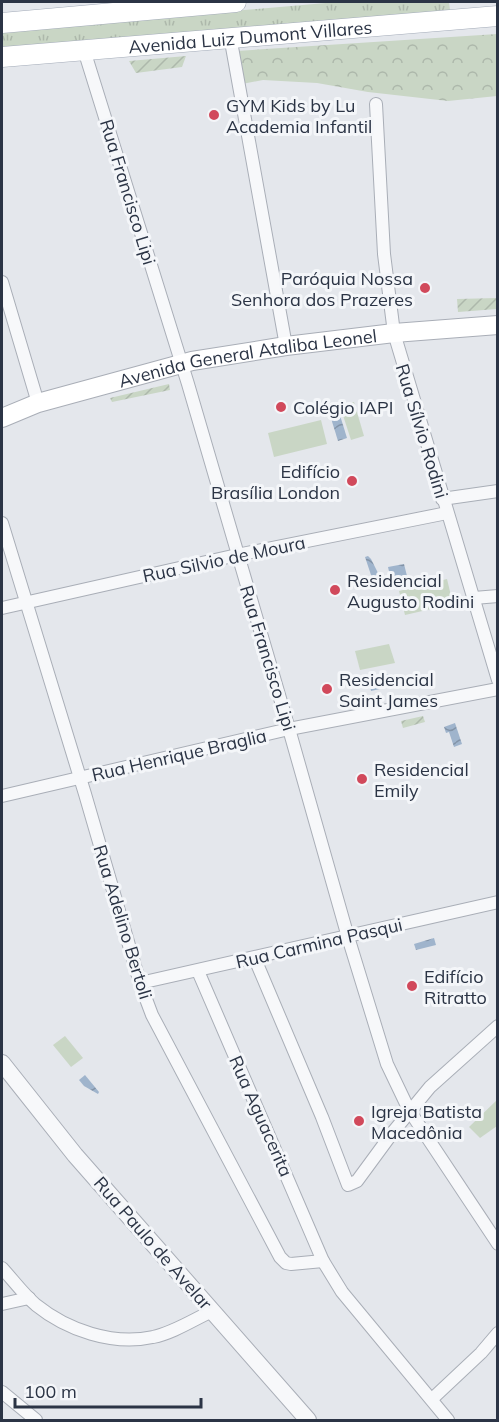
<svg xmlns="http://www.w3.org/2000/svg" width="499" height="1422" font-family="Mulish,sans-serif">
<defs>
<pattern id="grass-tufts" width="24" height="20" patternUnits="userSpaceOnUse" patternTransform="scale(1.5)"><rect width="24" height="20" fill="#c9d6c5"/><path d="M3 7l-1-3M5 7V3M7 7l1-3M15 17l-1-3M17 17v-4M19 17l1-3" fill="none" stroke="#adb8ab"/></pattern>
<pattern id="park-crowns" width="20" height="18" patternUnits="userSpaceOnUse" patternTransform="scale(1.5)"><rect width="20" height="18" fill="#c9d6c5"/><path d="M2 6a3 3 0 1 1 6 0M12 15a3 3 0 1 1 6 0" fill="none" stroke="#adb8ab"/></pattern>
<pattern id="garden-furrows" width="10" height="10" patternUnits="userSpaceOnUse" patternTransform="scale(1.5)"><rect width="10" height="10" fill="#c9d6c5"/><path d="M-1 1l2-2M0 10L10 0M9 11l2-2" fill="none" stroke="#adb8ab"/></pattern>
<pattern id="water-waves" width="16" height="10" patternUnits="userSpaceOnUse" patternTransform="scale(1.5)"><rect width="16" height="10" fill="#9fb4cc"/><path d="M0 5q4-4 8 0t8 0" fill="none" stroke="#8293a7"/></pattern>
</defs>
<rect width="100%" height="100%" fill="#e4e7ec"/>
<!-- grass -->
<path fill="url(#grass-tufts)" d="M 337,2 L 449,2 L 450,10 L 2,49 L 2,31 Z"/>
<!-- park -->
<path fill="url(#park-crowns)" d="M 497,34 L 497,96 L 448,101 L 368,92 L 317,83 L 263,80 L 242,84 L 236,51 Z"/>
<!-- garden -->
<g fill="url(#garden-furrows)">
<path d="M 186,56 L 182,67 L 136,73 L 129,61 Z"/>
<path d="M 497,298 L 497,309 L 458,312 L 457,299 Z"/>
<path d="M 169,384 L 170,390 L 112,402 L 110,398 Z"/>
<path d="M 423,716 L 425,722 L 403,728 L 401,721 Z"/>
</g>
<!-- pitch -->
<g fill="#c9d6c5">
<path d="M 354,402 L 364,436 L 351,440 L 340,406 Z"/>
<path d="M 321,420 L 327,444 L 274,457 L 268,433 Z"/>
<path d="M 447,579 L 453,604 L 405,615 L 399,591 Z"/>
<path d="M 389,644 L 395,663 L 360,670 L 355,651 Z"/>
<path d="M 65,1036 L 83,1058 L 71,1067 L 53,1045 Z"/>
<path d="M 497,1100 L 497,1126 L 480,1138 L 469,1127 Z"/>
</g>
<!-- water -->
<g fill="url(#water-waves)">
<path d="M 339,412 L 347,438 L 338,441 L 330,415 Z"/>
<path d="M 368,556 L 371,559 L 384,585 L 381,587 L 374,584 L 365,557 Z"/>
<path d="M 404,564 L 407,576 L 391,580 L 388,567 Z"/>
<path d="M 390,674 L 393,686 L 371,691 L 370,686 L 384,682 L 383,675 Z"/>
<path d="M 455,723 L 462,744 L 454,747 L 449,732 L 446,733 L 444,727 Z"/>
<path d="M 434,938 L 436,945 L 416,950 L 414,944 Z"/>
<path d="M 85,1075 L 99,1092 L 98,1094 L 84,1086 L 79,1080 Z"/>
</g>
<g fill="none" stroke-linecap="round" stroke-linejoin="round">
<!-- minor casing -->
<g stroke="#a9aeb7" stroke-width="14">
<g id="minor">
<path d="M 230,36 L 286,346"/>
<path d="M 84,50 L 188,384 L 289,729 L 348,937 L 387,1064 L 409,1110 L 498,1244"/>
<path d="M 376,104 L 384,254 L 394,333 L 498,680"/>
<path d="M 2,282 L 38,403"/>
<path d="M 442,499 L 498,491"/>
<path d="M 2,523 L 85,794 L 140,983 L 152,1015 L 280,1257 L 286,1263 L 291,1264 L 323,1261"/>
<path d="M 474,598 L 498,596"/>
<path d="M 2,608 L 237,555 L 447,513"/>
<path d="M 2,796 L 289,729 L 498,689"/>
<path d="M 255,959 L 322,1117 L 348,1185 L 357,1181 L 393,1132 L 430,1087 L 498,1026"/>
<path d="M 198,971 L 323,1261 L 342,1292 L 448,1420"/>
<path d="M 140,983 L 498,902"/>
<path d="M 2,1268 C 13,1280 23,1294 36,1305 C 67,1330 113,1346 153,1337 C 173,1333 193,1320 212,1311"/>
<path d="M 2,1304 L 29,1298"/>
<path d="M 2,1392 L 36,1420"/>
<path d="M 432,1399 L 481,1353 L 498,1333"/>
</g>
</g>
<!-- tertiary casing -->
<g stroke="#a9aeb7" stroke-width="18">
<path id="tertiary" d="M 2,1063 L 75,1155 L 308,1420"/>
</g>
<!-- secondary casing -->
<g stroke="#a9aeb7" stroke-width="20">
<g id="secondary">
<path id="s1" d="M 2,418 L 38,403 L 192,361 L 286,346 L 394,333 L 498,325"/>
</g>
</g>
<!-- primary casing -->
<g stroke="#a3abb8" stroke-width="21">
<g id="primary">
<path d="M 2,23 L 236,2"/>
<path id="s2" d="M 2,57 L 498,16"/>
</g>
</g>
<!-- minor -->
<use href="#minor" stroke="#f7f8fa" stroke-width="12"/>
<!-- tertiary -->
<use href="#tertiary" stroke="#f7f8fa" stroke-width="16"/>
<!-- secondary -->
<use href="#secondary" stroke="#fff" stroke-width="18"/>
<!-- primary -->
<use href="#primary" stroke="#fff" stroke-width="20"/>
</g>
<!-- markers -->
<g fill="#d1495b" stroke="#f4f6f9" stroke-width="2">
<circle cx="214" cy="115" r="6"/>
<circle cx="425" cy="288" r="6"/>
<circle cx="281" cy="407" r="6"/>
<circle cx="352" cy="481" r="6"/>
<circle cx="335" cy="590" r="6"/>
<circle cx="327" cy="689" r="6"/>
<circle cx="362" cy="779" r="6"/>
<circle cx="412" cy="986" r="6"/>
<circle cx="359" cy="1121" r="6"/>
</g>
<g text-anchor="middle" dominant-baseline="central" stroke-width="6" stroke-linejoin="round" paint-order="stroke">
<!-- street labels -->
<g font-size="18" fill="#2b3445" stroke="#f4f6f9">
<text stroke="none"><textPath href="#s2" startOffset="249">Avenida Luiz Dumont Villares</textPath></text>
<text transform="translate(128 192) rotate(73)">Rua Francisco Lipi</text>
<text stroke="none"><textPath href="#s1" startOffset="254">Avenida General Ataliba Leonel</textPath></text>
<text transform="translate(422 431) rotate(73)">Rua Sílvio Rodini</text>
<text transform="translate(224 559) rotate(-12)">Rua Silvio de Moura</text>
<text transform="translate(268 658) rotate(73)">Rua Francisco Lipi</text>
<text transform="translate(179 755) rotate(-13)">Rua Henrique Braglia</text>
<text transform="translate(123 922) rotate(73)">Rua Adelino Bertoli</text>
<text transform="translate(319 943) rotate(-13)">Rua Carmina Pasqui</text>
<text transform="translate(261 1116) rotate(66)">Rua Aguacerita</text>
<text transform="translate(153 1243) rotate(49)">Rua Paulo de Avelar</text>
</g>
<!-- poi labels -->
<g font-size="18" fill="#2b3445" stroke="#f4f6f9" text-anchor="start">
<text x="226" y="105">GYM Kids by Lu<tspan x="226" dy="21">Academia Infantil</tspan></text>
<text x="413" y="278" text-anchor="end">Paróquia Nossa<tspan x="413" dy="21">Senhora dos Prazeres</tspan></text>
<text x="293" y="407">Colégio IAPI</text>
<text x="340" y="471" text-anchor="end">Edifício<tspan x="340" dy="21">Brasília London</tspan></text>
<text x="347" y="580">Residencial<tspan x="347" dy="21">Augusto Rodini</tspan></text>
<text x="339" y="679">Residencial<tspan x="339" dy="21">Saint James</tspan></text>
<text x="374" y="769">Residencial<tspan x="374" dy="21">Emily</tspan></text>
<text x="424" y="976">Edifício<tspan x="424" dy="21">Ritratto</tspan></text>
<text x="371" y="1111">Igreja Batista<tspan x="371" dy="21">Macedônia</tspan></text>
</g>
</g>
<!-- border -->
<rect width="499" height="1422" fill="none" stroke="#2b3445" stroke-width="6"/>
<!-- scale -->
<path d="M15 1398v9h186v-9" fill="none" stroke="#2b3445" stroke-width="3"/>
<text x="24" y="1398" font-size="18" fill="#2b3445" stroke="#f4f6f9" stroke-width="4.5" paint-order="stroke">100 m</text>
</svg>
